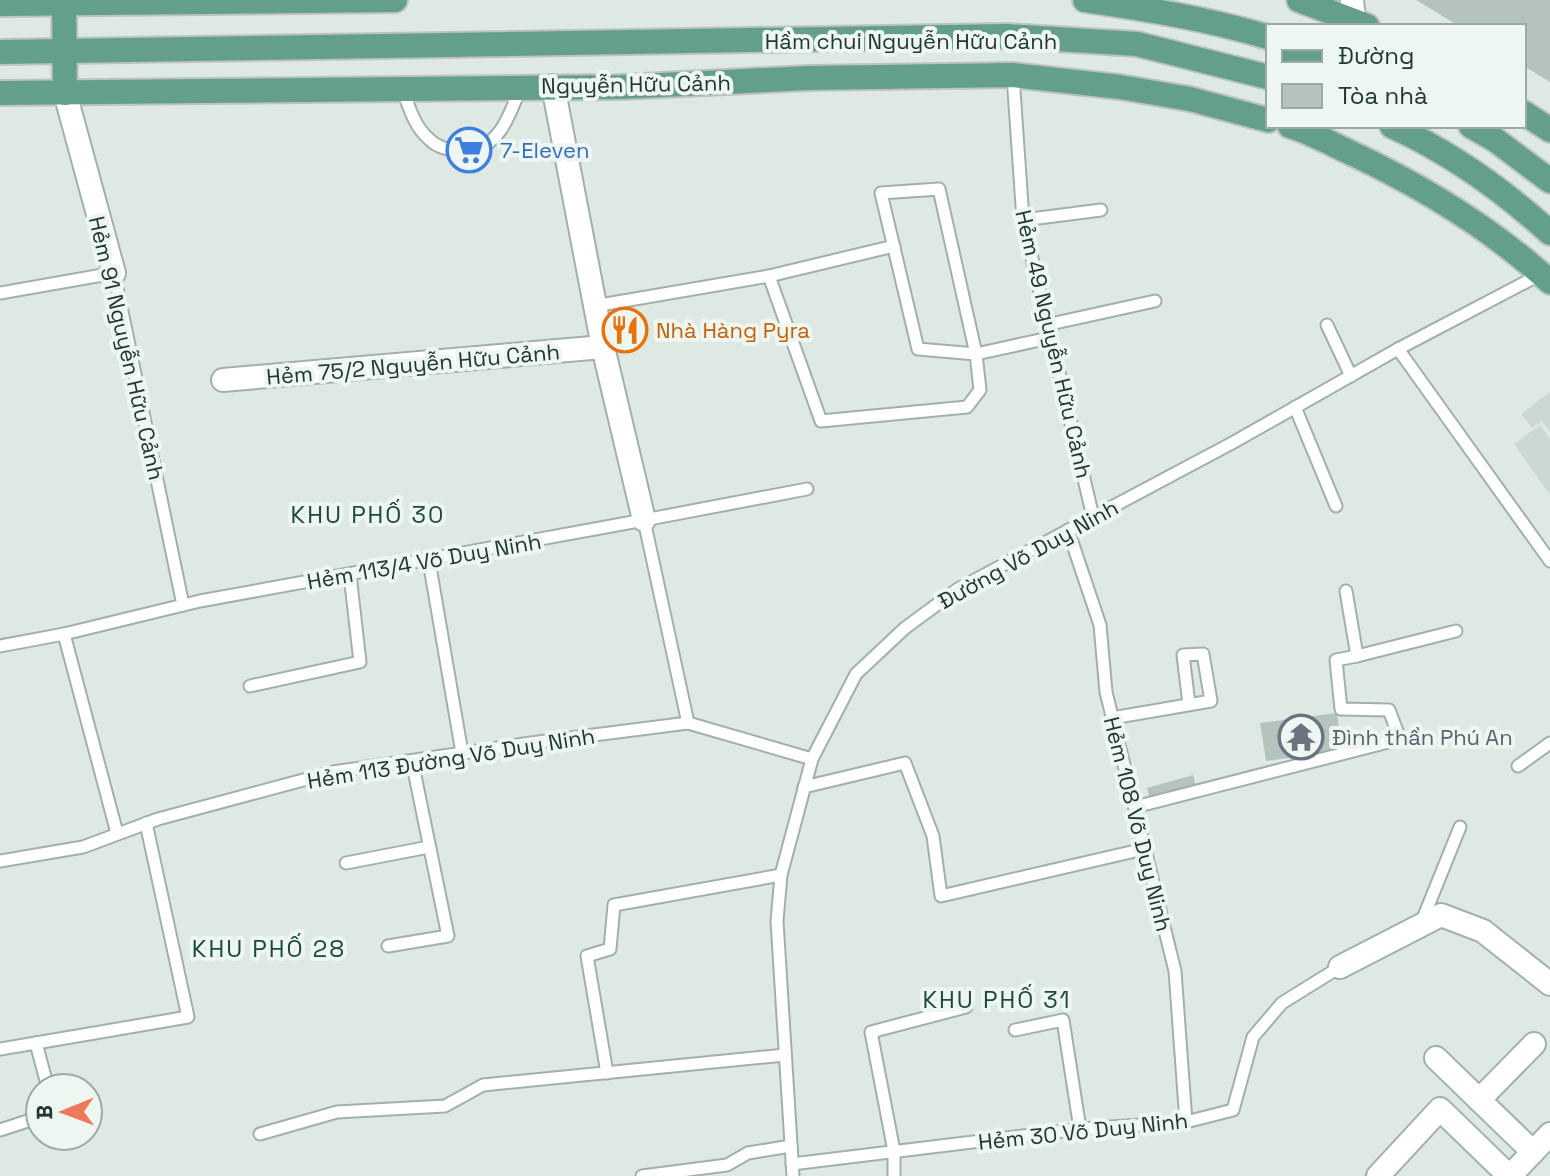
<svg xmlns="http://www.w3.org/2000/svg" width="1550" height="1176" font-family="'Space Grotesk',sans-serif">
<rect width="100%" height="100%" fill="#dee9e4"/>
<!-- built -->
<g fill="#ccd9d3">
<path d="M 1550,392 L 1550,432 L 1542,421 L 1532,428 L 1521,414 Z"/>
<path d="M 1540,425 L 1550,439 L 1550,495 L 1514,444 Z"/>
</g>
<!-- building -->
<g fill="#b4c4bd">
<path d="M 1416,0 L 1550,0 L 1550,82 L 1524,66 L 1524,26 L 1459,26 Z"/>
<path d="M 1337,713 L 1342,751 L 1266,761 L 1260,723 Z"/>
<path d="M 1193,775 L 1197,790 L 1151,803 L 1147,788 Z"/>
</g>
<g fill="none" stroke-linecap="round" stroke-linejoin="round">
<!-- lane casing -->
<g stroke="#a1b0ab" stroke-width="15">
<g id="lane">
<path d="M 1013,76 L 1023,220 L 1093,517"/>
<path d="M 402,89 C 409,106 414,126 428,138 C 437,148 449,150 462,151 C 497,152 510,116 520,88"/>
<path d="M 1023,220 L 1101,210"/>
<path d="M 769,276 L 821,421 L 967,407 L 980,390 L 976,354 L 939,189 L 881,193 L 918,349 L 976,354 L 1049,338"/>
<path d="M 0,293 L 114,273 L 183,605"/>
<path d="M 594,306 L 769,276 L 894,246"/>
<path d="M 1046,325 L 1155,301"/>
<path d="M 1327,325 L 1351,376"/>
<path d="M 1398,349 L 1550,561"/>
<path d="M 1295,407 L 1336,506"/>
<path d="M 644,520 L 807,489"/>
<path d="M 1068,530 L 1100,625 L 1106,692 L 1175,971 L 1186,1122"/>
<path d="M 429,561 L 462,753"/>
<path d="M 64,634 L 117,833"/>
<path d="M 0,646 L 64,634 L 200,601 L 644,520 L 688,723"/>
<path d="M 1357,656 L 1456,631"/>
<path d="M 250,686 L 360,662 L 350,575"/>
<path d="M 1112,718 L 1211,701 L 1203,654 L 1183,655 L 1189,704"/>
<path d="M 1518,766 L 1550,743"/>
<path d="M 804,787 L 905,763 L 933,836 L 941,896 L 1144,849"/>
<path d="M 1135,807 L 1400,739 L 1389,710 L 1341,709 L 1336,660 L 1357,656 L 1346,591"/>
<path d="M 0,861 L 83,847 L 158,819 L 333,772 L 531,743 L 688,723 L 812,759"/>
<path d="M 346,863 L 429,847"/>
<path d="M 1422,921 L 1460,827"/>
<path d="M 388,946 L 448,936 L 412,761"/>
<path d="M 1015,1030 L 1063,1020 L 1080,1129"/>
<path d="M 36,1043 L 188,1017 L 146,823"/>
<path d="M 0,1049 L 36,1043 L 48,1088"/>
<path d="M 607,1073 L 587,956 L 610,949 L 614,905 L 781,875"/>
<path d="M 0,1130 L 40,1117"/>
<path d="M 260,1134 L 337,1112 L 445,1106 L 483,1085 L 785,1055"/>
<path d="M 792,1164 L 1080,1129 L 1186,1122 L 1233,1110 L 1253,1037 L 1282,1003 L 1340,967"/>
<path d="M 642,1176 L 727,1165 L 748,1153 L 791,1146"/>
<path d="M 793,1176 L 777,921 L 781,875 L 812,759 L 856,674 L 905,628 L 958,589 L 1234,442 L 1398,349 L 1541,274"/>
<path d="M 894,1176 L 894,1151 L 871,1032 L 966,1007"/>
</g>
</g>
<!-- street casing -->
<g stroke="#a1b0ab" stroke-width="26">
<g id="street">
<path d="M 1352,0 L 1354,19"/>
<path d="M 553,86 L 603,347 L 644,520"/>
<path d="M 65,93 L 114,273"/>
<path d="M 223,380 L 603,347"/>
<path d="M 1340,967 L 1441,915 L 1483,931 L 1550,984"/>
<path d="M 1436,1058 L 1533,1152"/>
<path d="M 1479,1100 L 1534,1044"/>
<path d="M 1378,1176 L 1440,1109 L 1509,1176"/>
<path d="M 1510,1176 L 1550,1134"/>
</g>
</g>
<!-- primary casing -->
<g stroke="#bcc3c1" stroke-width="28">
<g id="primary">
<path d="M 64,0 L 65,93"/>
<path d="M 1085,0 C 1147,9 1208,19 1268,37"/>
<path d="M 1299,0 L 1367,26"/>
<path d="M 0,4 L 395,0"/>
<path d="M 0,52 L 1007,36 L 1137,44 L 1268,77"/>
<path d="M 0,93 L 621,87 L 808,78 L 1013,75 L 1120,87 L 1190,99 L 1268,120"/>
<path d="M 1524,113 L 1550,130"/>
<path d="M 1290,126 C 1310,132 1328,142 1347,151 C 1420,185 1491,228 1550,282"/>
<path d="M 1392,126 C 1449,152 1504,191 1550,233"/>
<path d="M 1471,126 L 1494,139 L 1550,181"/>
</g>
</g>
<!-- lane -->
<use href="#lane" stroke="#fff" stroke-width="11"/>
<!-- street -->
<use href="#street" stroke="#fff" stroke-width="22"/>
<!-- primary -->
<use href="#primary" stroke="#649e8d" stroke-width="24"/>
</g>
<!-- icons -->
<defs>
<g id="supermarket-ring" transform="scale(2.3)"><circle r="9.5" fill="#eef6f2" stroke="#3f7fe0" stroke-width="1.5"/><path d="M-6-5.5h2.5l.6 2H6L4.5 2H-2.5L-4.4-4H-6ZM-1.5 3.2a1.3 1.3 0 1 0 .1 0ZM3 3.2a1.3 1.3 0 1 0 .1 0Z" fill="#3f7fe0"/></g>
<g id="restaurant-ring" transform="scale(2.3)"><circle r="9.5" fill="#eef6f2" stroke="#e8710a" stroke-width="1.5"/><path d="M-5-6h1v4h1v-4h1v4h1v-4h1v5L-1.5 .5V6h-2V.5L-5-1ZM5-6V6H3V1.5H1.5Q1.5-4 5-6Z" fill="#e8710a"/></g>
<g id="temple-ring" transform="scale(2.3)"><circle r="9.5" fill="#eef6f2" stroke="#6b7280" stroke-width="1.5"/><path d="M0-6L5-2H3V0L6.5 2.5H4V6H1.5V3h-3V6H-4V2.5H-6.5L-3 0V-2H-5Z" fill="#6b7280"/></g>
</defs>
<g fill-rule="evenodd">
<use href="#supermarket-ring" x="469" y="150"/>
<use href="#restaurant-ring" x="625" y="330"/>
<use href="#temple-ring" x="1301" y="737"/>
</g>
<g text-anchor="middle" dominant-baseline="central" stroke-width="8" stroke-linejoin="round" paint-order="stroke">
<!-- street labels -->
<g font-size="22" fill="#203831" stroke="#eef6f2">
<text x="911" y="41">Hầm chui Nguyễn Hữu Cảnh</text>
<text transform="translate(636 84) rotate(-1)">Nguyễn Hữu Cảnh</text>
<text transform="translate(1054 344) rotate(77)">Hẻm 49 Nguyễn Hữu Cảnh</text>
<text transform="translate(127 348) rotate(77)">Hẻm 91 Nguyễn Hữu Cảnh</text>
<text transform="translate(413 364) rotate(-5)">Hẻm 75/2 Nguyễn Hữu Cảnh</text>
<text transform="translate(1028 554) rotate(-29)">Đường Võ Duy Ninh</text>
<text transform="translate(424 561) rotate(-10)">Hẻm 113/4 Võ Duy Ninh</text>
<text transform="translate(451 758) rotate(-9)">Hẻm 113 Đường Võ Duy Ninh</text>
<text transform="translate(1138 824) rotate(76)">Hẻm 108 Võ Duy Ninh</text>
<text transform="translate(1083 1131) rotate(-6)">Hẻm 30 Võ Duy Ninh</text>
</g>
<!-- shop labels -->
<g font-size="22" fill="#366cbe" stroke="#eef6f2" text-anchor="start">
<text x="500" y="150">7-Eleven</text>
</g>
<!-- food labels -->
<g font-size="22" fill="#c56008" stroke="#eef6f2" text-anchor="start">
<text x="656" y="330">Nhà Hàng Pyra</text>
</g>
<!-- worship labels -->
<g font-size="22" fill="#5b616d" stroke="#eef6f2" text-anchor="start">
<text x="1332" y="737">Đình thần Phú An</text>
</g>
<!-- neighbourhood labels -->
<g font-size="24" letter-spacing="2" fill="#1d493e" stroke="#eef6f2">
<text x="368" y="514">KHU PHỐ 30</text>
<text x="269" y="948">KHU PHỐ 28</text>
<text x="997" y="999">KHU PHỐ 31</text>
</g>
</g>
<!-- legend -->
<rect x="1266" y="24" width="260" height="104" fill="#eef6f2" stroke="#9caaa5" stroke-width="2"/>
<rect x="1282" y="50" width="40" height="12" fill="#649e8d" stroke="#9caaa5" stroke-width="2"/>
<text x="1338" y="64" font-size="24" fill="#203831">Đường</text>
<rect x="1282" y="84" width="40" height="24" fill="#b4c4bd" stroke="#9caaa5" stroke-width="2"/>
<text x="1338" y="104" font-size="24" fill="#203831">Tòa nhà</text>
<!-- north arrow -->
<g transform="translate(64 1112) rotate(269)"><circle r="38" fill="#eef6f2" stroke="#9caaa5" stroke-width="2"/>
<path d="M0-6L14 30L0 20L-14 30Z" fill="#ee7958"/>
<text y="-12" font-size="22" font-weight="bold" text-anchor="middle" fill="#203831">B</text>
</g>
</svg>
